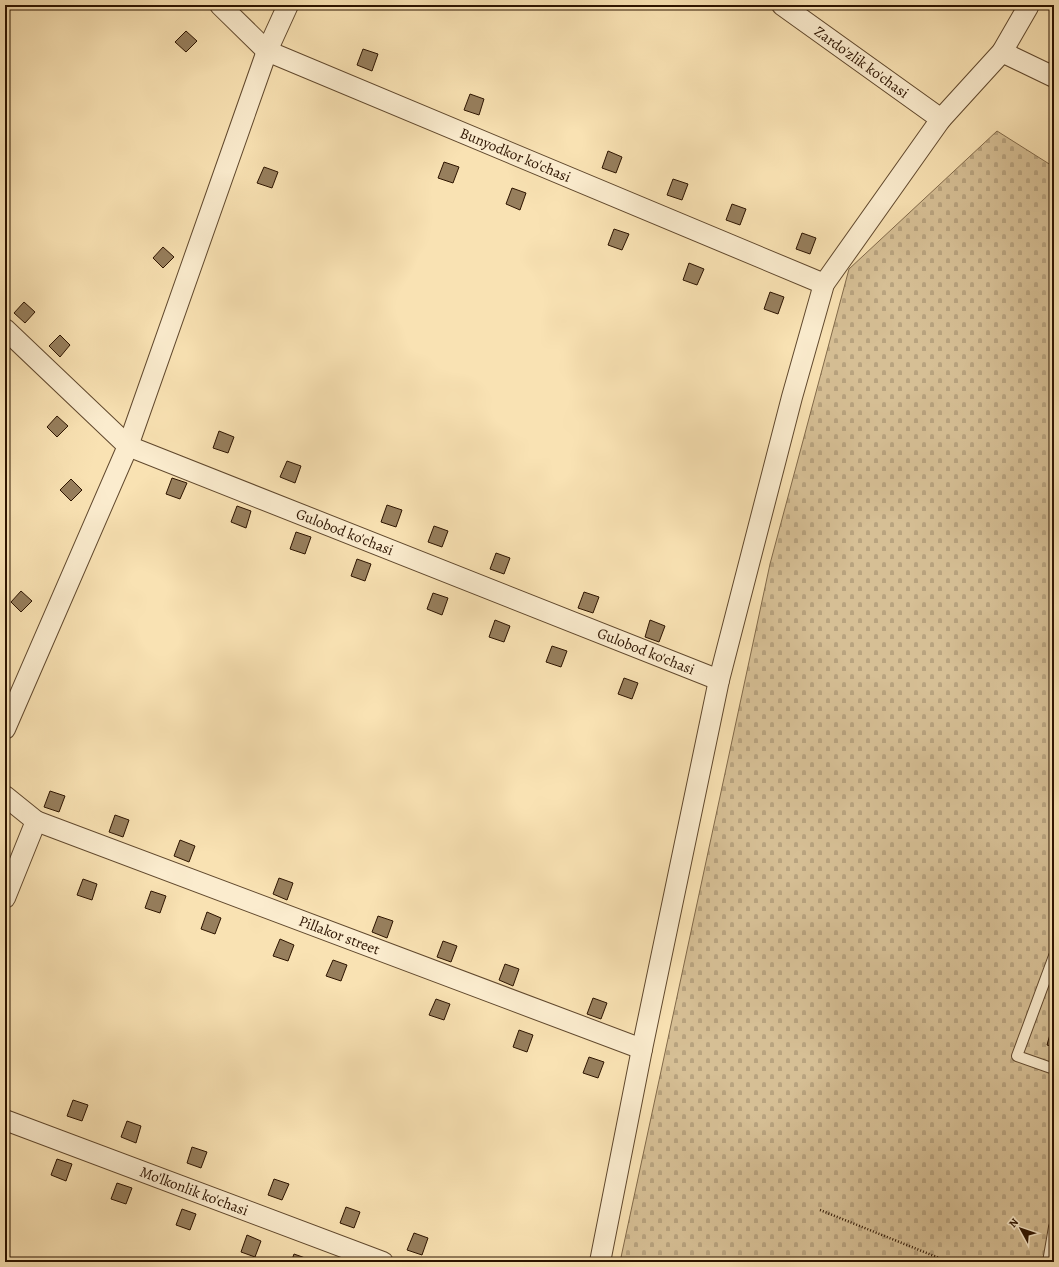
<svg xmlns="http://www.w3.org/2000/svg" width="1059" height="1267" font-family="Alegreya,serif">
<defs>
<pattern id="cemetery-stones" width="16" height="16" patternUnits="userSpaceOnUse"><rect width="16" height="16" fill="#d6bf95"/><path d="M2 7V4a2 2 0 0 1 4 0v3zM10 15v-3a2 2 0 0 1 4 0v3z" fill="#b8a37f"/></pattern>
</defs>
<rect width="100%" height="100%" fill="#f9e2b3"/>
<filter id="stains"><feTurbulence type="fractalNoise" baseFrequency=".005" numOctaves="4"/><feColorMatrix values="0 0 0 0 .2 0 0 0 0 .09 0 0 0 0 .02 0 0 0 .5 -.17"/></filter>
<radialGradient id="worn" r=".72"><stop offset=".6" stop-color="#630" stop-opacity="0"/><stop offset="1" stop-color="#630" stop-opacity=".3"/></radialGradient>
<!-- cemetery -->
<path fill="url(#cemetery-stones)" stroke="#826a4a" d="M 997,131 L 1054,167 L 1054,1262 L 620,1262 L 770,564 L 849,269 Z"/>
<!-- building -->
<g fill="#977f5d" stroke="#2d1400">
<path d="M 186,31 L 197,41 L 186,52 L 175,42 Z"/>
<path d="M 363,49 L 378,54 L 372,71 L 357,65 Z"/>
<path d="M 470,94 L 484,99 L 479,115 L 464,110 Z"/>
<path d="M 608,151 L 622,157 L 616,173 L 602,168 Z"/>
<path d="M 444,162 L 459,167 L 453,183 L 438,178 Z"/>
<path d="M 264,167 L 278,172 L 272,188 L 257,183 Z"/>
<path d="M 673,179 L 688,184 L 682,200 L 667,195 Z"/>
<path d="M 512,188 L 526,193 L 520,210 L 506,204 Z"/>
<path d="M 732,204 L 746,209 L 740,225 L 726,220 Z"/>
<path d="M 614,229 L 629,234 L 622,250 L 608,245 Z"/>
<path d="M 802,233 L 816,238 L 810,254 L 796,249 Z"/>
<path d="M 163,247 L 174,257 L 163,268 L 153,258 Z"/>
<path d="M 689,263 L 704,269 L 697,285 L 683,280 Z"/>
<path d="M 770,292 L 784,297 L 778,314 L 764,309 Z"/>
<path d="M 24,302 L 35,312 L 25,323 L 14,313 Z"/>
<path d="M 60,335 L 70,345 L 60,357 L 49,346 Z"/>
<path d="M 57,416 L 68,426 L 57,437 L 47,427 Z"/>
<path d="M 219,431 L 234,437 L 228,453 L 213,448 Z"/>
<path d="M 287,461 L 301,466 L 295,483 L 280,477 Z"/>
<path d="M 172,478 L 187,483 L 180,499 L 166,494 Z"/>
<path d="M 71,479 L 82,490 L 71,501 L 60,490 Z"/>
<path d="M 387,505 L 402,510 L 396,527 L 381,522 Z"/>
<path d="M 237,506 L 251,511 L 246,528 L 231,522 Z"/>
<path d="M 434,526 L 448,531 L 442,547 L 428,542 Z"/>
<path d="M 296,532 L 311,537 L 305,554 L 290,549 Z"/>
<path d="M 496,553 L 510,558 L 504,574 L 490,569 Z"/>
<path d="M 357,559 L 371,564 L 365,581 L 351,576 Z"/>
<path d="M 21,591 L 32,601 L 21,612 L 11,602 Z"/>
<path d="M 584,592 L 599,597 L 593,613 L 578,608 Z"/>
<path d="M 433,593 L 448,598 L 442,615 L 427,609 Z"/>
<path d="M 495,620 L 510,626 L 504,642 L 489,637 Z"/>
<path d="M 650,620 L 665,626 L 659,642 L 645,637 Z"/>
<path d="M 552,646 L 567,651 L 561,667 L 546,662 Z"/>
<path d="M 624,678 L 638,683 L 632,699 L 618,694 Z"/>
<path d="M 50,791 L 65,796 L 59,812 L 44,807 Z"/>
<path d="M 115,815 L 129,820 L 123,837 L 109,832 Z"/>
<path d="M 180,840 L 195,846 L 189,862 L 174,856 Z"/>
<path d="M 279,878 L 293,883 L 287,900 L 273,894 Z"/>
<path d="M 83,879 L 97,884 L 92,900 L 77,895 Z"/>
<path d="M 151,891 L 166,896 L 160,913 L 145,908 Z"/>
<path d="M 207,912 L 221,918 L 215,934 L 201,929 Z"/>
<path d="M 378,916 L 393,921 L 387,938 L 372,932 Z"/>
<path d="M 280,939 L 294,945 L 288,961 L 273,956 Z"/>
<path d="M 443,941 L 457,946 L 451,962 L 437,957 Z"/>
<path d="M 333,960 L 347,965 L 341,981 L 326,976 Z"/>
<path d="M 505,964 L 519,969 L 513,986 L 499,980 Z"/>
<path d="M 593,998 L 607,1003 L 601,1019 L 587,1014 Z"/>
<path d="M 436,999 L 450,1004 L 444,1020 L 429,1015 Z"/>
<path d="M 1054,1020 L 1054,1047 L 1047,1045 Z"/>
<path d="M 519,1030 L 533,1035 L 527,1052 L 513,1047 Z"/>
<path d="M 589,1057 L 604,1062 L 598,1078 L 583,1073 Z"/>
<path d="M 73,1100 L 88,1105 L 82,1121 L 67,1116 Z"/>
<path d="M 127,1121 L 141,1126 L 136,1143 L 121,1137 Z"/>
<path d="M 192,1147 L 207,1152 L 201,1168 L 187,1163 Z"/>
<path d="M 57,1159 L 72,1164 L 66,1181 L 51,1175 Z"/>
<path d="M 274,1179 L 289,1184 L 282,1200 L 268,1195 Z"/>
<path d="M 117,1183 L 132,1188 L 126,1204 L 111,1199 Z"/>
<path d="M 346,1207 L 360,1212 L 354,1228 L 340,1223 Z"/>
<path d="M 182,1209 L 196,1214 L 190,1230 L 176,1225 Z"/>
<path d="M 414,1233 L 428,1238 L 422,1255 L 407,1250 Z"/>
<path d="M 247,1235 L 261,1241 L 255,1257 L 241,1252 Z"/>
<path d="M 294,1254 L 308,1259 L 307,1262 L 291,1262 Z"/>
</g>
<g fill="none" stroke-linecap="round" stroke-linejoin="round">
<!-- service casing -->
<g stroke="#60482d" stroke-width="12">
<g id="service">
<path d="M 1054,956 L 1017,1056 L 1054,1069"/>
<path d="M 1048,1262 L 1054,1227"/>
</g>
</g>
<!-- minor casing -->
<g stroke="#60482d" stroke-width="22">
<g id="minor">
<path id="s1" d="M 220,5 L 267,51 L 824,284"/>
<path id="s2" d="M 782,5 L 941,119"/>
<path d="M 1002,52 L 1054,77"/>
<path id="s3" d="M 5,329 L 128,446 L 719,680"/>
<path d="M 5,729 L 128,446 L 267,51 L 288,5"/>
<path d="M 5,796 L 36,821 L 5,898"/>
<path id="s4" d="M 36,821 L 642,1049"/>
<path id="s5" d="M 5,1120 L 383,1262"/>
<path d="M 600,1262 L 642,1049 L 719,680 L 792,397 L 824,284 L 941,119 L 1002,52 L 1028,7 L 1026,5"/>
</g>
</g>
<!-- path -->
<path stroke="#2d1400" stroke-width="2.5" stroke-dasharray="1 2" stroke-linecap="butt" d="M 820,1210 L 949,1262"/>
<!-- service -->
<use href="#service" stroke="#fbecce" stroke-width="10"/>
<!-- minor -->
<use href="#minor" stroke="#fbecce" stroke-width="20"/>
</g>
<g text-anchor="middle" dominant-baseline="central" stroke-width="4" stroke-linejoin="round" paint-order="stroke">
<!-- street labels -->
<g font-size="15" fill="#2d1400" stroke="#fbecce">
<text stroke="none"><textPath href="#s2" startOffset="98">Zardo'zlik ko'chasi</textPath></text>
<text stroke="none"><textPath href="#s1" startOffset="335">Bunyodkor ko'chasi</textPath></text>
<text stroke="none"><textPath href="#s3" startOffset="403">Gulobod ko'chasi</textPath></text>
<text stroke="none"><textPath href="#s3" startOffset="727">Gulobod ko'chasi</textPath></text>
<text stroke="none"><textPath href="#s4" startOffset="324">Pillakor street</textPath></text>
<text stroke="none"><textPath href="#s5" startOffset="202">Mo'lkonlik ko'chasi</textPath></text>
</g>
</g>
<!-- margin -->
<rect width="1059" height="1267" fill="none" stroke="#f9e2b3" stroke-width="20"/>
<rect x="6" y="6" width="1047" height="1255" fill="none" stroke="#2d1400" stroke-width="2"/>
<rect x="10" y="10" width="1039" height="1247" fill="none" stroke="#2d1400"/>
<!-- north arrow -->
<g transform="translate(1021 1229) rotate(310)" stroke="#fbecce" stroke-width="3" paint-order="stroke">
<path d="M0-3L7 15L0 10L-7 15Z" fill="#2d1400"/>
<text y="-6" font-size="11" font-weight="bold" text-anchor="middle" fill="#2d1400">N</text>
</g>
<rect width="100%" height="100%" filter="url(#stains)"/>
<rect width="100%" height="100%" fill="url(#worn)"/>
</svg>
